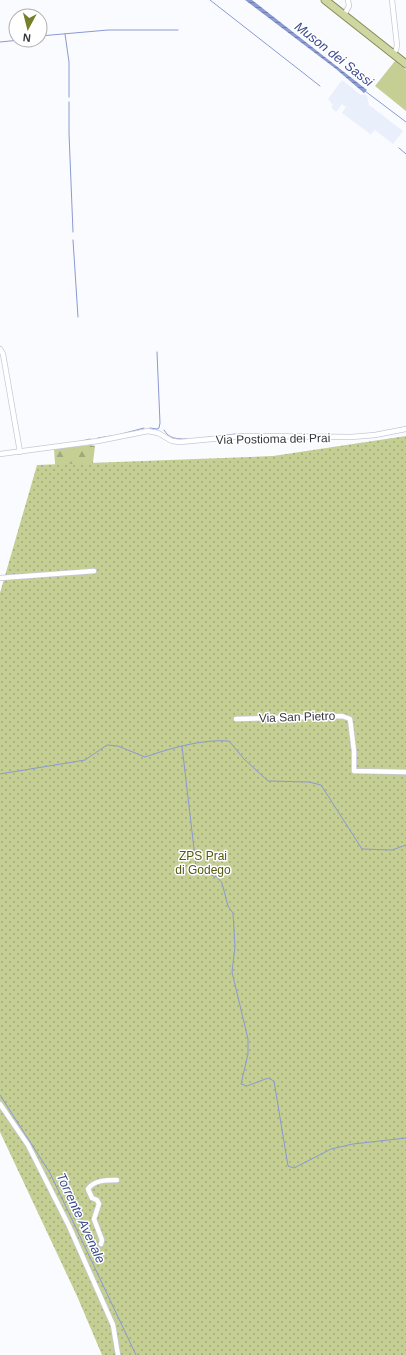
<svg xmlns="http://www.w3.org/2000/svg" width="406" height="1355" font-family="Arial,sans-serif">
<defs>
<pattern id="forest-firs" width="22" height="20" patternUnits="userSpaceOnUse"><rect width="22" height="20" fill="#c5ce93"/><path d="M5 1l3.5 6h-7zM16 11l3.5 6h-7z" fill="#a1a879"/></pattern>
<pattern id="park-dots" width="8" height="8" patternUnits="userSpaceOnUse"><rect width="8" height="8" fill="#c5ce93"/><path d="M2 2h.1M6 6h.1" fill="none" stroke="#a1a879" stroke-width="1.8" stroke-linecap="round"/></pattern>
<pattern id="water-rules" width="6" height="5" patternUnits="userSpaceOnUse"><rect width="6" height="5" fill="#8a9ad3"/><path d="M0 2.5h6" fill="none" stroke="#727fad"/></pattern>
</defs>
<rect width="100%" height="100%" fill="#fafbfe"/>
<!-- built -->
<path fill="#eaeffc" d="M 342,80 L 361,95 L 365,94 L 367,96 L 369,105 L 403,131 L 393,144 L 375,130 L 370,135 L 369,133 L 342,113 L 346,107 L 342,104 L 336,112 L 331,107 L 333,105 L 328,99 Z"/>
<!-- forest -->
<path fill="url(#forest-firs)" d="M 89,445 L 95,446 L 93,462 L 94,480 L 56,478 L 54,449 Z"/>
<!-- park -->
<path fill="url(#park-dots)" d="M 406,436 L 406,1355 L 102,1355 L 77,1296 L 0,1132 L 0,593 L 37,465 L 273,456 Z"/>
<!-- pitch -->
<path fill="#c5ce93" d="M 395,61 L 406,70 L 406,111 L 375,86 Z"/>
<!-- water -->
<path fill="url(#water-rules)" d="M 245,0 L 252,0 L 367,90 L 364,93 L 336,69 Z"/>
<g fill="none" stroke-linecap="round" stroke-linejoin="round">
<!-- stream -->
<g stroke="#8a9ad3" stroke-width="1">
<path d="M 210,0 L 320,86"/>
<path d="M 65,34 L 69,62 L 69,97"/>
<path d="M 40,36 L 108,30 L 178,30"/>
<path d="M 0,42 L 20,40"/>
<path d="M 365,91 L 406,122"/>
<path d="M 69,102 L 69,133 L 73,232"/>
<path d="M 399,148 L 406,154"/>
<path d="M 73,240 L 78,317"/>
<path d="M 157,352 L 160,423 L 159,428 L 157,429"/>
<path d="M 150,428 L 157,429"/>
<path d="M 164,430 C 169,439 177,439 187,439"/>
<path d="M 114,436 L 144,428"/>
<path d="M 98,438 L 111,436"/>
<path d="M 202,438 L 235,434"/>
<path d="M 82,441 L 90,439"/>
<path d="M 182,746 L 196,866 L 202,872 L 217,877 L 222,883 L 228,906 L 233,913 L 235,947 L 232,972 L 248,1039 L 248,1054 L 241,1084 L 247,1086 L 268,1078 L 274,1081 L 288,1166 L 294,1168 L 331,1149 L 353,1144 L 406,1138"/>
<path d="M 0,774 L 85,760 L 107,745 L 118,746 L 145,757 C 171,748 202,739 229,741 L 244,759 L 268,781 L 309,782 L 321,785 L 362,849 L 392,850 L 406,845"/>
<path d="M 0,1095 L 50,1173 L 136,1355"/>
</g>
<!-- street casing -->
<g stroke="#c6cad8" stroke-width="6">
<g id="street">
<path d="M 392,0 L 397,45 L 396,50 L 393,53"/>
<path d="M 344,15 L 349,6 L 348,0"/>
<path d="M 0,349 L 3,354 L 20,452"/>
<path d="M 0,454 L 98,441 L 148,431 L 158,433 L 172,441 L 180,442 L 244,436 L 351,437 L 375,435 L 406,429"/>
<path d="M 0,578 L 94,571"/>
<path d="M 236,719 L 342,716 L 350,719 L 354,751 L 354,771 L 406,772"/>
<path d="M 0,1104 L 28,1145 L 69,1226 L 113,1325 L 118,1355"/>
<path d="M 101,1244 L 102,1240 L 94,1219 L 99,1204 L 97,1200 L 92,1198 L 88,1189 C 94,1180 107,1180 117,1180"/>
</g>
</g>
<!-- primary casing -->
<g stroke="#858c56" stroke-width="9">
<path id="primary" d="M 325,0 L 406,64"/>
</g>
<!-- street -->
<use href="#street" stroke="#fff" stroke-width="4.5"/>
<!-- primary -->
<use href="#primary" stroke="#d0d6a1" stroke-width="7"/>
</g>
<g text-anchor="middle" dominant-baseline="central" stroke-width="3" stroke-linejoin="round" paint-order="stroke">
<!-- street labels -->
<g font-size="12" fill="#36383e" stroke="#fff">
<text transform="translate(273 439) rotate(-1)">Via Postioma dei Prai</text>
<text transform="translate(297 717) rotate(-2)">Via San Pietro</text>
</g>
<!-- park labels -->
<g font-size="12" fill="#545a11" stroke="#fff">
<text x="203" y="856">ZPS Prai<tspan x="203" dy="14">di Godego</tspan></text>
</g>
<!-- water labels -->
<g font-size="13" font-style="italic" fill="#3a498e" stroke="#fff">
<text transform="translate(334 54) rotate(38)">Muson dei Sassi</text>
<text transform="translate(81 1218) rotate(65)">Torrente Avenale</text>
</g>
</g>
<!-- north arrow -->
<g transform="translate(28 28) rotate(187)"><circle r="19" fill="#ffffff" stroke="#afafb2"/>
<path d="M0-3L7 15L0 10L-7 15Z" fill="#777f2a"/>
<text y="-6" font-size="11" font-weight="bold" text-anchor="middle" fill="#36383e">N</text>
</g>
</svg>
